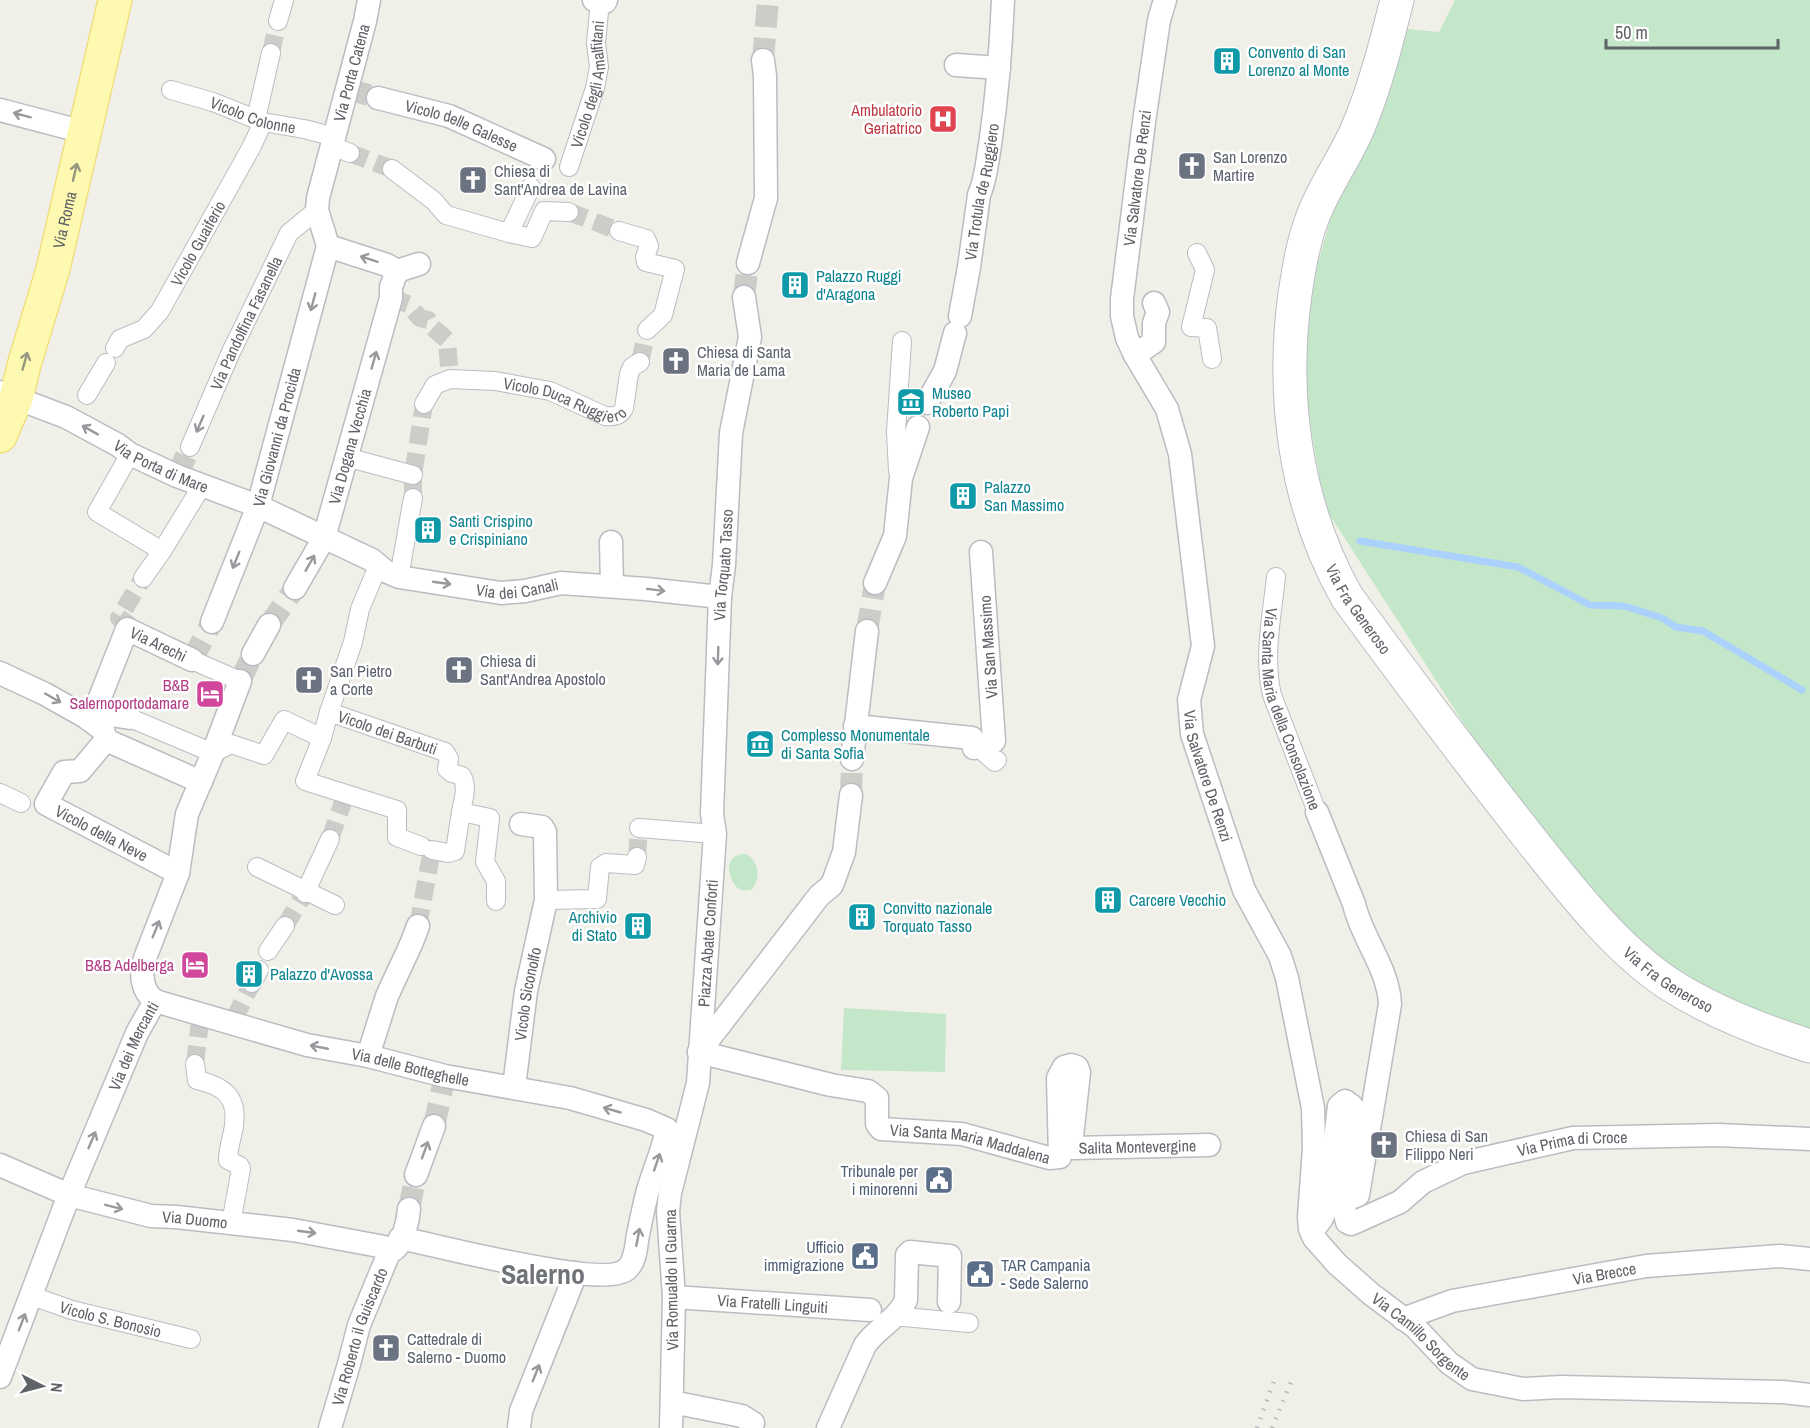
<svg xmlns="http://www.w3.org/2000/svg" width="1810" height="1428" font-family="'Archivo Narrow',sans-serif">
<rect width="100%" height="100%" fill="#f1f0e8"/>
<!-- green -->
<g fill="#c5e7c9">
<path d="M 1455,0 L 1810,0 L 1810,1034 L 1685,984 L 1621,926 L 1514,802 L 1324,506 L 1304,387 L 1311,287 L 1339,189 L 1397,28 L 1439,32 Z"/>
<path d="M 746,854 C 759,861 762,879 751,890 C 748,890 744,891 741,890 C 731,886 718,854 746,854 Z"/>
<path d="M 844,1008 L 946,1014 L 945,1072 L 841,1070 Z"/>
</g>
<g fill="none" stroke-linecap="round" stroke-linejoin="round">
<!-- stream -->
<path stroke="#abd1fd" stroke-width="7" d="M 1360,541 L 1518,567 L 1590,605 L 1624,606 L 1662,618 L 1676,627 L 1703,631 L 1802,690"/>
<!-- pedestrian-tunnel -->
<g stroke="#ccccc8" stroke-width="18" stroke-dasharray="18 9" stroke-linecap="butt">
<path d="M 271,53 L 278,21"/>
<path d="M 350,153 L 392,169"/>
<path d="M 569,212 L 619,231"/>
<path d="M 391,298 L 408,304 L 420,318 L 428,320 L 431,326 L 447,340 L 450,379"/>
<path d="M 640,362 L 647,330"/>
<path d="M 413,498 L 413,475 L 424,404"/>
<path d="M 127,629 L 128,624 L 119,618 L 143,578"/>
<path d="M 330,839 L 346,794"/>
<path d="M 637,857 L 639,828"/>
<path d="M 285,926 L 305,893"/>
<path d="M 418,926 L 432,850 L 421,846"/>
<path d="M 234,1019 L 252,983"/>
<path d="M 195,1064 L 200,1022"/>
</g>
<!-- minor-tunnel -->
<g stroke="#ccccc8" stroke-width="22" stroke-dasharray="22 11" stroke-linecap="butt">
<path d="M 763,60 L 768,0"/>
<path d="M 348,89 L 378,98"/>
<path d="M 744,297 L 748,263"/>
<path d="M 177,476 L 190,447"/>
<path d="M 269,625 L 295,588"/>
<path d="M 867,631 L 875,583"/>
<path d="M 192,660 L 212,622"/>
<path d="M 240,681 L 253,654"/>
<path d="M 851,795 L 852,759"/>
<path d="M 434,1126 L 445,1076"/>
<path d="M 409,1209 L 416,1175"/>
</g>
<!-- pedestrian casing -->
<g stroke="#babcc1" stroke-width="20">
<g id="pedestrian">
<path d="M 278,21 L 284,0"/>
<path id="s1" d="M 171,90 L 213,102 L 263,122 L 304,129 L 335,137"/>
<path d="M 256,119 L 271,53"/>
<path d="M 332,146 L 350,153"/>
<path id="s2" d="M 569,167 L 595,88 L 599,67 L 596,43 L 600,1"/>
<path d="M 392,169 L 434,201 L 446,215 L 509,233 L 531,187"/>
<path d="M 619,231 L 646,239 L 649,246 L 645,257 L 646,262 L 675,269 L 663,315 L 647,330"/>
<path d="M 509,233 L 532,238 L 544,211 L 569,212"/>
<path d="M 1197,253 L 1205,270 L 1191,327 L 1207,328 L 1212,359"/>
<path id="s3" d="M 115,348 L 120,339 L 144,329 L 160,311 L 252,146 L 263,122"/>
<path d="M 87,395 L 106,363"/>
<path id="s4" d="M 424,404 L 435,385 L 450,379 L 495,381 L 550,391 L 605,416 C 614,417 620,416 624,408 L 629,374 L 632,367 L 640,362"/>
<path id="s5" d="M 190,447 L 231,352 L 289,233 L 317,210"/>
<path d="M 130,454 L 97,512 L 162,551"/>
<path d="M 346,457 L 413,475"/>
<path d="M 900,477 L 898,471 L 896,432 L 902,341"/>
<path d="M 399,577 L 413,498"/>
<path id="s6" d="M 1276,577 C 1272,615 1263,657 1272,695 L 1317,812"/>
<path d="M 143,578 L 162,551 L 203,484"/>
<path d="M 192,660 L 240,681"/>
<path id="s7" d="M 329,712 L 445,752 L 449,759 L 447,769 L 452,773 L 462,776 C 468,788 463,800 461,812 L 490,818 L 485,862 L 496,881 L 496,901"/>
<path d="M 130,718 L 213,753 L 231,744 L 264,755 L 284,720 L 322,738 L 305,781 L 397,810 L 397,837 L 421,846"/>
<path d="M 322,738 L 329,712 L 353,642 L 360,609 L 378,566"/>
<path d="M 978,747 L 995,762 L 997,760"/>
<path d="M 0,793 L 21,803"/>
<path d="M 639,828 L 715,834"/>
<path d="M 432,850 L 448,853 L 455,851 L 461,812"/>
<path d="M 257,867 L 335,905"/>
<path d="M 305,893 L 330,839"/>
<path d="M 546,900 L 597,899 L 600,867 L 606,863 L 635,865 L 637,857"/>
<path d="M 268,951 L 285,926"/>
<path d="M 252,983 L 259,970"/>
<path d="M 195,1064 L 197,1080 C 224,1086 238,1097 234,1126 C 232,1138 228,1149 228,1160 L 240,1166 L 241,1169 L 231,1223"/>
<path id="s8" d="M 32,1296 L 72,1310 L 191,1339"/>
<path d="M 893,1316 L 969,1323"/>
</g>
</g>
<!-- minor casing -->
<g stroke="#babcc1" stroke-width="25">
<g id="minor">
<path d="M 594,0 L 605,2 L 606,0"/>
<path id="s9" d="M 1165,0 L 1159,20 L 1144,122 L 1122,299 L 1122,316 L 1127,338 L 1135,355 L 1167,409 L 1180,454 L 1203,646 L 1189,700 L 1192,734 L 1244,890 L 1280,956 L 1287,978 L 1313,1108 L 1314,1148 L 1309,1217 L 1310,1229 L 1314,1238 L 1337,1264 L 1371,1294 L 1415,1327 L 1449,1363 L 1472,1379 L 1523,1389 L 1561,1387 L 1783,1392 L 1810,1395"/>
<path d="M 956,65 L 999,68"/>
<path id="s10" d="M 378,98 L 449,116 L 544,159"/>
<path d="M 0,110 L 84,132"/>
<path d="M 748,263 L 766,198 L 765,76 L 763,60"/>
<path d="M 397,271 L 419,264"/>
<path id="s11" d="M 960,316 L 969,267 L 979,195 C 986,179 987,162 990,145 C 997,97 1001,48 1003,0"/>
<path d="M 1135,355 L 1154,342 L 1154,323 L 1158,312 L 1154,303"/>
<path id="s12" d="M 0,392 L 66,417 L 118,445 L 130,454 L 177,476 L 258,506 L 372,560 L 385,571 L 399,577 L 501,593 L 525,591 L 561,583 L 646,589 L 720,597"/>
<path d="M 927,403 L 945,371 L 955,333"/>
<path d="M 611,542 L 612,586"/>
<path d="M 875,583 L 895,536 L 901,478 L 918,427"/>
<path id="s13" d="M 295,588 L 324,538 L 391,298 L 391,287 L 397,271 L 387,265 L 328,246 L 317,210 L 318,198 L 365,21 L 369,0"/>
<path id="s14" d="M 212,622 L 258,506 L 328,246"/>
<path d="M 253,654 L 269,625"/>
<path d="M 0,673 L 45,694 L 84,716 L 103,730 L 106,740 L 201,782"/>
<path id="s15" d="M 104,714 L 99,700 L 127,629 L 192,660"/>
<path d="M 90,716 L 104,714 L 130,718"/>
<path d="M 855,726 L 972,738 L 974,748 L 994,741 L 981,552"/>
<path id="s16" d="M 106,740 L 80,771 L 64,772 L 46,804 L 178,873"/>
<path d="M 852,759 L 867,631"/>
<path id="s17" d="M 155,1001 L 307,1045 L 368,1056 L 445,1076 L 570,1098 L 646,1120 L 667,1129 C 663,1150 654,1170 648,1190 C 644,1205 641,1220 638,1235 C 636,1245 636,1261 627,1269 C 604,1290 436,1245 400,1238"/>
<path d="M 155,1001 C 141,990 140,974 145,958 L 178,873 L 187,814 L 213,753 L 240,681"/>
<path id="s18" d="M 699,1052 L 831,1085 L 868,1091 L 877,1098 L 877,1124 L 881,1129 L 962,1134 L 1049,1158 L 1060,1157 L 1058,1078 L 1064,1067 L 1071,1065 L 1077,1067 L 1079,1072 L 1071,1146 L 1073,1148 L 1209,1145"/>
<path d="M 699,1052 L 819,896 L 832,885 L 844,852 L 851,795"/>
<path d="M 368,1056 L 387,996 L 412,942 L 418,926"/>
<path id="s19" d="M 514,1087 L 526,991 L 546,900 L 545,832 L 542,827 L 521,824"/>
<path id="s20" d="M 0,1165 L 69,1195 L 151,1216 L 176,1217 L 293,1230 L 395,1249 C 403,1241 408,1223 409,1209"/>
<path d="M 416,1175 L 434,1126"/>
<path id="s21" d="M 1347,1194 C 1343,1204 1344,1211 1347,1222 L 1351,1224 L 1400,1202 L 1423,1182 L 1463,1163 L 1573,1138 L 1718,1135 L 1810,1139"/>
<path d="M 1312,1232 L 1322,1218 L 1327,1207 L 1339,1106 L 1345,1101 L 1352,1106 L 1353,1109 L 1347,1194 L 1353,1197 L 1358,1195 L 1390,1004 C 1388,967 1362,939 1354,904 L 1317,812"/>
<path id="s22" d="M 674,1297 L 870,1310"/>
<path id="s23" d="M 1403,1319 L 1452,1301 L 1646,1266 L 1780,1256 L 1810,1259"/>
<path id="s24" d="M 0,1377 L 69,1195 L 137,1033 L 155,1001"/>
<path d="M 672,1402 L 742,1416 L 753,1423"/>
<path id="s25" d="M 330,1428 L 349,1364 L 359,1325 L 391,1248"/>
<path d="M 519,1428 L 521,1411 L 576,1273"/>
<path id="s26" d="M 671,1428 L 674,1297 L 668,1211 L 670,1193 L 698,1083 L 715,834 L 712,814 L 720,597 L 724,565 L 731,433 L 750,337 L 744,297"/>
<path d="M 828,1428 L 865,1345 C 877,1328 898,1319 906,1300 L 907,1255 L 910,1252 L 950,1256 L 949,1302"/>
</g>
</g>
<!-- secondary casing -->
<g stroke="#bbbdc3" stroke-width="35">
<g id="secondary">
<path id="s27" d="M 1397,0 C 1386,44 1375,88 1357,130 C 1344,160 1323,188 1312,219 C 1303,243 1299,268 1295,294 C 1281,397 1295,505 1347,597 C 1407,679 1468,760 1531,840 C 1571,890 1615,948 1669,984 C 1711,1011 1762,1031 1810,1046"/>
</g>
</g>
<!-- primary casing -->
<g stroke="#efd662" stroke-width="35">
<g id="primary">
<path id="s28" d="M 0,436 L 16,399 L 24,365 L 53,269 L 115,0"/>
</g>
</g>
<!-- pedestrian -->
<use href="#pedestrian" stroke="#fff" stroke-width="18"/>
<!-- minor -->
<use href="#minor" stroke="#fff" stroke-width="22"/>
<!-- secondary -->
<use href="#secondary" stroke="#fff" stroke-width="33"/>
<!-- primary -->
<use href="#primary" stroke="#fdf9b0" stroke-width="33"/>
<!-- rail -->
<g stroke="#b8b9b9" stroke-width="4.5" stroke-dasharray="1.5 8" stroke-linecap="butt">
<path d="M 1257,1428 L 1275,1378"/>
<path d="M 1272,1428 L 1291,1382"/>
</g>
</g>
<!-- one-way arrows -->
<defs><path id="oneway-shaft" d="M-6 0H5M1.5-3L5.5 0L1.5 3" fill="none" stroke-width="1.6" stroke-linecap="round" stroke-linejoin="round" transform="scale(1.5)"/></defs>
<g stroke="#97999c">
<use href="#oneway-shaft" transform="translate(22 115) rotate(-165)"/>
<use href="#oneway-shaft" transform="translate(369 259) rotate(-162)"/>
<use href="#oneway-shaft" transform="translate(313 302) rotate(105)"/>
<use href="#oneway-shaft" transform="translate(374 360) rotate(-74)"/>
<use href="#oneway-shaft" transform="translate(200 424) rotate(113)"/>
<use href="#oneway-shaft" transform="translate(90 430) rotate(-151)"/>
<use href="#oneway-shaft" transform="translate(236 560) rotate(112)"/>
<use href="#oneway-shaft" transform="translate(310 563) rotate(-60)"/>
<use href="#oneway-shaft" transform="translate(442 583) rotate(8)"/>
<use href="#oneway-shaft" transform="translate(656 590) rotate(7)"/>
<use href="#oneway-shaft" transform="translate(718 656) rotate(92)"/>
<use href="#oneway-shaft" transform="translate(53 698) rotate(30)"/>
<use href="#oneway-shaft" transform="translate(156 929) rotate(-68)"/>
<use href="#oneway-shaft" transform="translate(319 1047) rotate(-169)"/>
<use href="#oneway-shaft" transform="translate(612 1110) rotate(-164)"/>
<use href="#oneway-shaft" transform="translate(92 1140) rotate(-67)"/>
<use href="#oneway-shaft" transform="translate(425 1150) rotate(-70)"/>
<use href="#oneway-shaft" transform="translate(657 1162) rotate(-71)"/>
<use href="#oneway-shaft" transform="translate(114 1207) rotate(14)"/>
<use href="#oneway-shaft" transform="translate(307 1232) rotate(8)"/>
<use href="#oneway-shaft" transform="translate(638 1237) rotate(-79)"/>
<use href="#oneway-shaft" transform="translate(22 1322) rotate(-69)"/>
<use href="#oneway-shaft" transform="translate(536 1373) rotate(-68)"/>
</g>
<g stroke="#969781">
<use href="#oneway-shaft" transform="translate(75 172) rotate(-77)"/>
<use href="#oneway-shaft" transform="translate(25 361) rotate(-74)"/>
</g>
<!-- icons -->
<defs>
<g id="building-square" transform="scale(1.5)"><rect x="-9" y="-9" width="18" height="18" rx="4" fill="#0f9aa8" stroke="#fff"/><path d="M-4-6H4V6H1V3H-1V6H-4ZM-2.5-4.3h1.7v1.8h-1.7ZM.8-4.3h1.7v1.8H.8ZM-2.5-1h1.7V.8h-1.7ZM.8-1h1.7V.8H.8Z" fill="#fff"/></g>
<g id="hospital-square" transform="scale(1.5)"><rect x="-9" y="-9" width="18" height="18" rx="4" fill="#e0444e" stroke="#fff"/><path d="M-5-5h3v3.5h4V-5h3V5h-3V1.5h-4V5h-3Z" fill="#fff"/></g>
<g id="church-square" transform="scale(1.5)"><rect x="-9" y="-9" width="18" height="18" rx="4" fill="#6b7280" stroke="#fff"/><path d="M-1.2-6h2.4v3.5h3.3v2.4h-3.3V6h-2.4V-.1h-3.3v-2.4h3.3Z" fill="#fff"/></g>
<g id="museum-square" transform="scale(1.5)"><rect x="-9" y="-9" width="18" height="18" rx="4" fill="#0f9aa8" stroke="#fff"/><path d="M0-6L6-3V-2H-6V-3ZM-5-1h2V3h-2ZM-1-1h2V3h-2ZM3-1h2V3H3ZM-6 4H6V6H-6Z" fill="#fff"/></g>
<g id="hotel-square" transform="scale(1.5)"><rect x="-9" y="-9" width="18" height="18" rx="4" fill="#d1479c" stroke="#fff"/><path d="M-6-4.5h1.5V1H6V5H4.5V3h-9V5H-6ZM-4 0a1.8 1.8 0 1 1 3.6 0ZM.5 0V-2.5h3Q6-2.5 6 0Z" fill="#fff"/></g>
<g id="civic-square" transform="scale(1.5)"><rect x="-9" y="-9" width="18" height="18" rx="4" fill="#5c6f8a" stroke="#fff"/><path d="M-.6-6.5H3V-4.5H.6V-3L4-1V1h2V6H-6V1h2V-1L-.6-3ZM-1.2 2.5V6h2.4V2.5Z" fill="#fff"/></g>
</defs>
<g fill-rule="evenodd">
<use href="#building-square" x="1227" y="61"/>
<use href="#hospital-square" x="943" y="119"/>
<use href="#church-square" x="1192" y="166"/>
<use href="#church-square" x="473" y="180"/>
<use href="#building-square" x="795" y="285"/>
<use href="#church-square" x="676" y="361"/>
<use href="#museum-square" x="911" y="402"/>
<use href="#building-square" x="963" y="496"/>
<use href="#building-square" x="428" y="530"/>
<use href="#church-square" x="459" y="670"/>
<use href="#church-square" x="309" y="680"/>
<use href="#hotel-square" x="210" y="694"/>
<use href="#museum-square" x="760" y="744"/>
<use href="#building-square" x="1108" y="900"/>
<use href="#building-square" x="862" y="917"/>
<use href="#building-square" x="638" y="926"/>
<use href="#hotel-square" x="195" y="965"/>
<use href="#building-square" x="249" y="974"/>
<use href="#church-square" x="1384" y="1145"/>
<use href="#civic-square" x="939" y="1180"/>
<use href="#civic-square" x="865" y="1256"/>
<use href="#civic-square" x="980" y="1274"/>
<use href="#church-square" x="386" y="1348"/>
</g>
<g text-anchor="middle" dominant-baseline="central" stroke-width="5" stroke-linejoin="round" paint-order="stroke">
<!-- culture labels -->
<g font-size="16" fill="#0d838f" stroke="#fff" text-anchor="start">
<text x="1248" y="52">Convento di San<tspan x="1248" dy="18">Lorenzo al Monte</tspan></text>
<text x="816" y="276">Palazzo Ruggi<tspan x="816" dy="18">d'Aragona</tspan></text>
<text x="932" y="393">Museo<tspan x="932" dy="18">Roberto Papi</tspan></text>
<text x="984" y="487">Palazzo<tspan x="984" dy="18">San Massimo</tspan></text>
<text x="449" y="521">Santi Crispino<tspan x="449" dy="18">e Crispiniano</tspan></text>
<text x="781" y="735">Complesso Monumentale<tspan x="781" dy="18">di Santa Sofia</tspan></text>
<text x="1129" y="900">Carcere Vecchio</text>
<text x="883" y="908">Convitto nazionale<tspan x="883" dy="18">Torquato Tasso</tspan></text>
<text x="617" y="917" text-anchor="end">Archivio<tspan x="617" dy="18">di Stato</tspan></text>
<text x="270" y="974">Palazzo d'Avossa</text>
</g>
<!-- street labels -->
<g font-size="16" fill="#5f6267" stroke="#fff">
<text stroke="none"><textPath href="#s13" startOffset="588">Via Porta Catena</textPath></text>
<text stroke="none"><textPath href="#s2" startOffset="86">Vicolo degli Amalfitani</textPath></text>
<text stroke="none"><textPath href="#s1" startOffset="86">Vicolo Colonne</textPath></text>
<text stroke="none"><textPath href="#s10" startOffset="88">Vicolo delle Galesse</textPath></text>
<text transform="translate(1137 178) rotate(-83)">Via Salvatore De Renzi</text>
<text stroke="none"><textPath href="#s11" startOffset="126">Via Trotula de Ruggiero</textPath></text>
<text stroke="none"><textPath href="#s28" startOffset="226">Via Roma</textPath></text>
<text stroke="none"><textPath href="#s3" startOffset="138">Vicolo Guaiferio</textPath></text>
<text stroke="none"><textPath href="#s5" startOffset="136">Via Pandolfina Fasanella</textPath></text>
<text stroke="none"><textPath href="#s4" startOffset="156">Vicolo Duca Ruggiero</textPath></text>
<text stroke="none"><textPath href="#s14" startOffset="196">Via Giovanni da Procida</textPath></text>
<text stroke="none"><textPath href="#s13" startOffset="153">Via Dogana Vecchia</textPath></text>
<text stroke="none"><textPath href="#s12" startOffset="178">Via Porta di Mare</textPath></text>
<text stroke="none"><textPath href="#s26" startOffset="868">Via Torquato Tasso</textPath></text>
<text stroke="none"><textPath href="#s12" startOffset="561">Via dei Canali</textPath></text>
<text stroke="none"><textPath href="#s27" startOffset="642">Via Fra Generoso</textPath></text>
<text stroke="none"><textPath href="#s15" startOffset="126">Via Arechi</textPath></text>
<text transform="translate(988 647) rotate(-94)">Via San Massimo</text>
<text stroke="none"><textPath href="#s6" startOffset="136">Via Santa Maria della Consolazione</textPath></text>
<text stroke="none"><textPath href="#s7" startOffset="62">Vicolo dei Barbuti</textPath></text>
<text stroke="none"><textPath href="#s9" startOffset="798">Via Salvatore De Renzi</textPath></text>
<text stroke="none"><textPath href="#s16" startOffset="156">Vicolo della Neve</textPath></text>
<text stroke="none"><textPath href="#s26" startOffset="489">Piazza Abate Conforti</textPath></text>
<text stroke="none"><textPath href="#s27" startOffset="1128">Via Fra Generoso</textPath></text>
<text stroke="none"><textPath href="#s19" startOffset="94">Vicolo Siconolfo</textPath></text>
<text stroke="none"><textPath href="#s24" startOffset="357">Via dei Mercanti</textPath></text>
<text stroke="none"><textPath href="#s17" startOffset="264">Via delle Botteghelle</textPath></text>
<text stroke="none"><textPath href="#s18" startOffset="308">Via Santa Maria Maddalena</textPath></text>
<text stroke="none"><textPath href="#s21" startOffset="273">Via Prima di Croce</textPath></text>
<text stroke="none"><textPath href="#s18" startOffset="652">Salita Montevergine</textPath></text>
<text stroke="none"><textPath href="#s20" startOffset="204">Via Duomo</textPath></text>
<text stroke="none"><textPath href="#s23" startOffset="207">Via Brecce</textPath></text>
<text transform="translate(671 1280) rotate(-91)">Via Romualdo II Guarna</text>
<text stroke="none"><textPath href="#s22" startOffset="99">Via Fratelli Linguiti</textPath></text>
<text stroke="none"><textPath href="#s8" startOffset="82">Vicolo S. Bonosio</textPath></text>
<text stroke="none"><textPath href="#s9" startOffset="1426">Via Camillo Sorgente</textPath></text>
<text stroke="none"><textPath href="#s25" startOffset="96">Via Roberto il Guiscardo</textPath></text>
</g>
<!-- health labels -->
<g font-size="16" fill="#be3a42" stroke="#fff" text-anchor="end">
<text x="922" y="110">Ambulatorio<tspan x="922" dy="18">Geriatrico</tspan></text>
</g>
<!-- worship labels -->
<g font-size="16" fill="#5b616d" stroke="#fff" text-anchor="start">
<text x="1213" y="157">San Lorenzo<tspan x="1213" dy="18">Martire</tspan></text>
<text x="494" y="171">Chiesa di<tspan x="494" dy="18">Sant'Andrea de Lavina</tspan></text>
<text x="697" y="352">Chiesa di Santa<tspan x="697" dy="18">Maria de Lama</tspan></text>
<text x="480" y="661">Chiesa di<tspan x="480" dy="18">Sant'Andrea Apostolo</tspan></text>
<text x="330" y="671">San Pietro<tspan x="330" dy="18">a Corte</tspan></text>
<text x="1405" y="1136">Chiesa di San<tspan x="1405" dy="18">Filippo Neri</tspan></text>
<text x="407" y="1339">Cattedrale di<tspan x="407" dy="18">Salerno - Duomo</tspan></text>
</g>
<!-- hotel labels -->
<g font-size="16" fill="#b23c85" stroke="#fff" text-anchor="end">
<text x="189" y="685">B&amp;B<tspan x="189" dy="18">Salernoportodamare</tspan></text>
<text x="174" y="965">B&amp;B Adelberga</text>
</g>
<!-- service labels -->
<g font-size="16" fill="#4e5e75" stroke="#fff" text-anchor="end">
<text x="918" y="1171">Tribunale per<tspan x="918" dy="18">i minorenni</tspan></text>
<text x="844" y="1247">Ufficio<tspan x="844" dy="18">immigrazione</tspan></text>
<text x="1001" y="1265" text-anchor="start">TAR Campania<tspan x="1001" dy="18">- Sede Salerno</tspan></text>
</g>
<!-- town labels -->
<g font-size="28" font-weight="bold" fill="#707479" stroke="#fff">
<text x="543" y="1274">Salerno</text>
</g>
</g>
<!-- north arrow -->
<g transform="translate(42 1386) rotate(96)" stroke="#ffffff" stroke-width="4.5" paint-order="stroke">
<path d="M0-4.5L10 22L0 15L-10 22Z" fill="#5f6267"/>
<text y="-9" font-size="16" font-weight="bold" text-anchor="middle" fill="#5f6267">N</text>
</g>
<!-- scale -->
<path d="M1606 39v9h172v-9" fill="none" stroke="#5f6267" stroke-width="3"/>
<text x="1615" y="39" font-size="18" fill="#5f6267" stroke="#ffffff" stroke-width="4.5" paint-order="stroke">50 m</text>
</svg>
